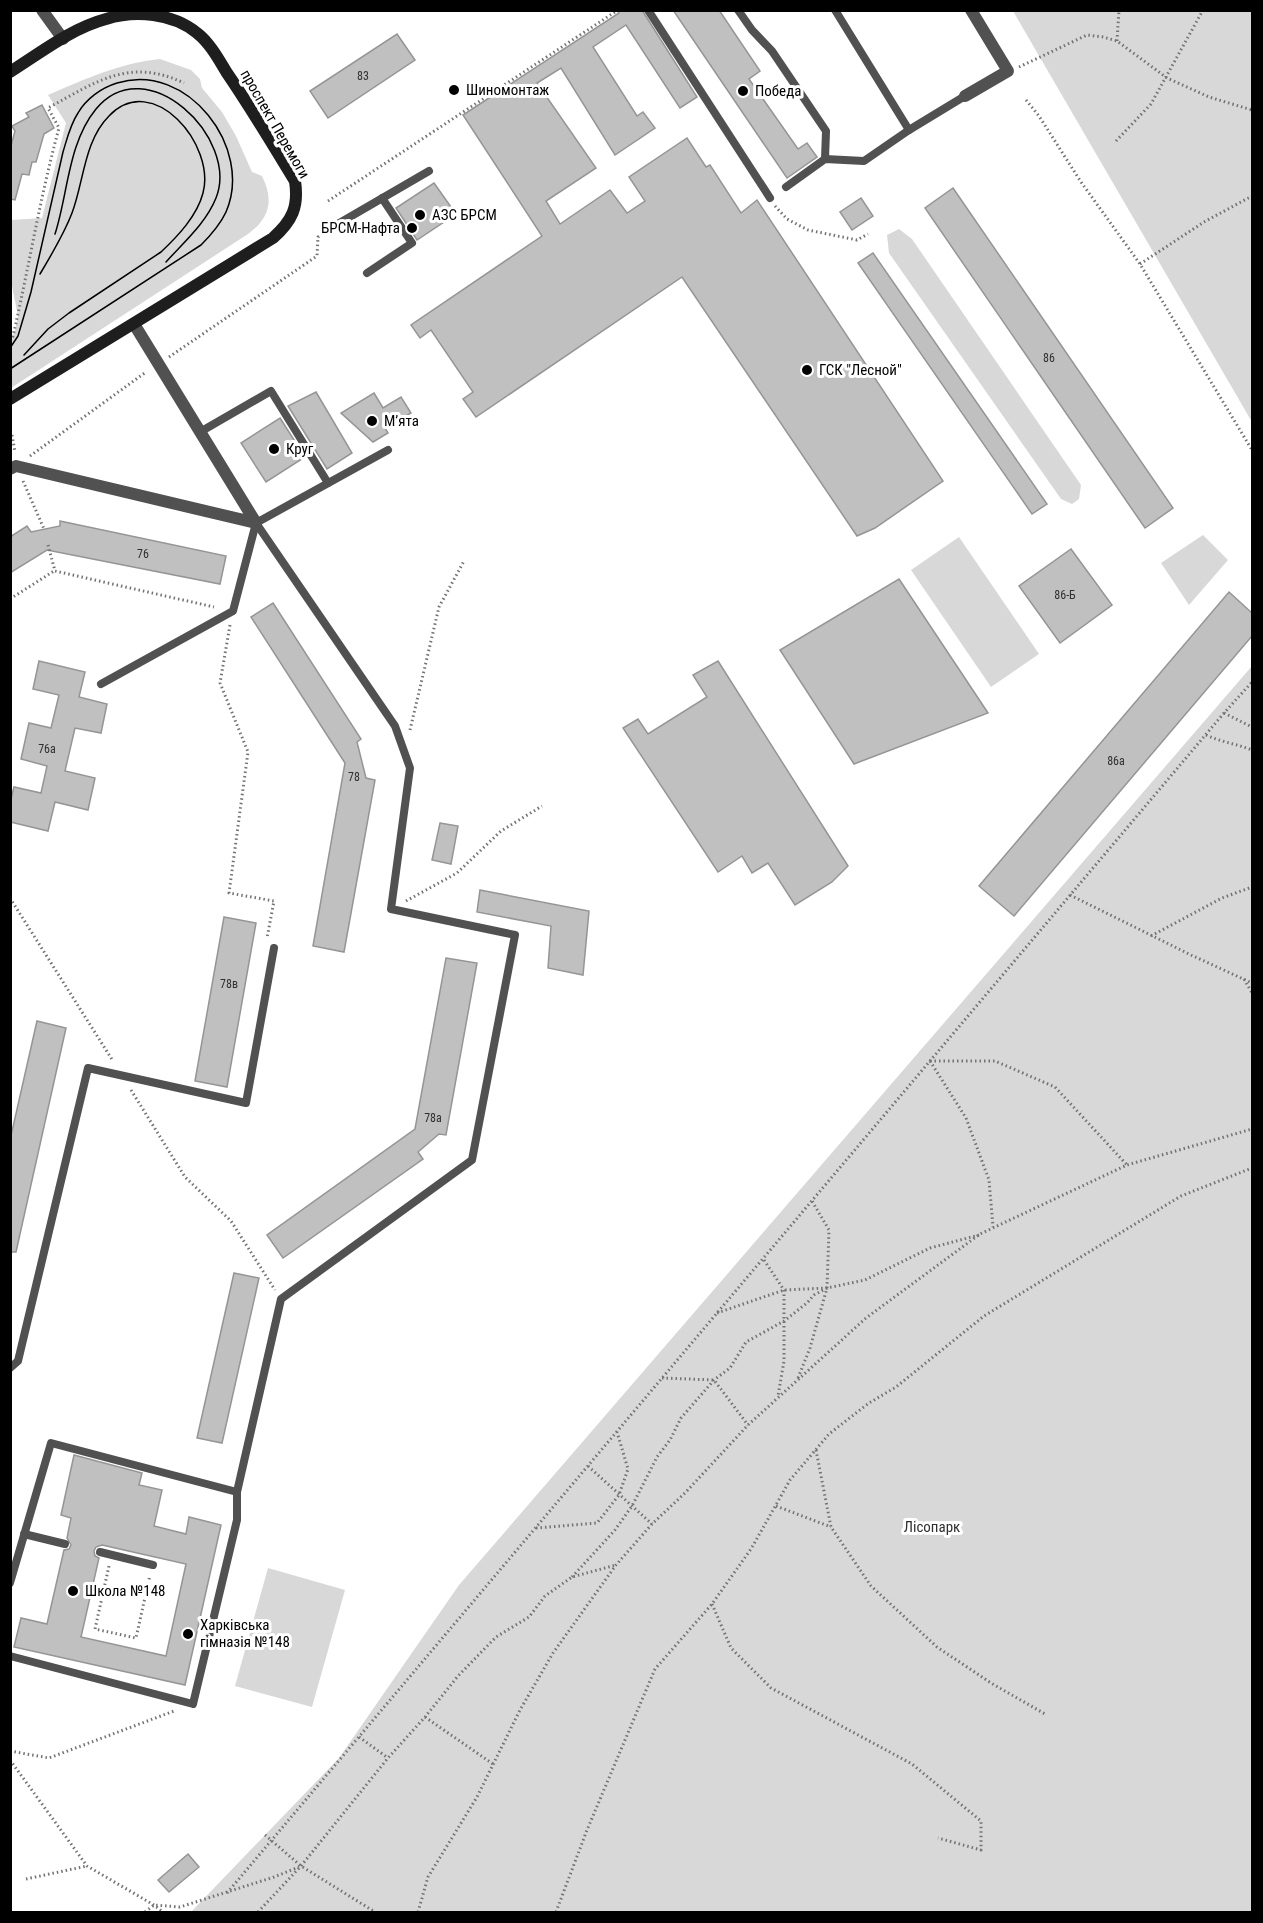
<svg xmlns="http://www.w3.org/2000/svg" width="1263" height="1923" font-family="'Roboto Condensed',sans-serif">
<rect width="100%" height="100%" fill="#fff"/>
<!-- green -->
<g fill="#d8d8d8">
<path d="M 1013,11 L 1252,11 L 1252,422 Z"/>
<path d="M 160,59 L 191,70 L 200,79 L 202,88 L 222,112 L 236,136 L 252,172 L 262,176 C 274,200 270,218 248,234 L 11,388 L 11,338 L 15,331 L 18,316 L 11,281 L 11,220 L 42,218 L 66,123 L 48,95 C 85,79 120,63 160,59 Z"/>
<path d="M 899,229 L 912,239 L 1081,485 L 1079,499 L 1072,504 L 1061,499 L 889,253 L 887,235 Z"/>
<path d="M 1203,535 L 1228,560 L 1189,605 L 1161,563 Z"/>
<path d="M 959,537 L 1039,654 L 991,687 L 911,570 Z"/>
<path d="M 1252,666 L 1252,1912 L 191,1912 L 339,1758 L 459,1585 Z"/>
<path d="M 268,1568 L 345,1590 L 312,1707 L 235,1686 Z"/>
</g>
<!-- building -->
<g fill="#c0c0c0" stroke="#959595" stroke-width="1.5" fill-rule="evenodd">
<path d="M 617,10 L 642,10 L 697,97 L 680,108 L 626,25 L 593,47 L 637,116 L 643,112 L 655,128 L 615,155 L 561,68 L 537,83 L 596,168 L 546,201 L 560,224 L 610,190 L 627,213 L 645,201 L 629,177 L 687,138 L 706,167 L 710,165 L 741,213 L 757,200 L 943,481 L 875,528 L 857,536 L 682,277 L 476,417 L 463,399 L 473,392 L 431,330 L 420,338 L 411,325 L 542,236 L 463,115 L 619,13 Z"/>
<path d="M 673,10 L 719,10 L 760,71 L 749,79 L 798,149 L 807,143 L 817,157 L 787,178 Z"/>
<path d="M 397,34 L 415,60 L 328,118 L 310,91 Z"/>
<path d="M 42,105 L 54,128 L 44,134 L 36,162 L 32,162 L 29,175 L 22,174 L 15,200 L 10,199 L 10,149 L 15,131 L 12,126 L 29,117 L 26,113 Z"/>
<path d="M 434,183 L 456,214 L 417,240 L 396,208 Z"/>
<path d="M 953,188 L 1173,508 L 1145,528 L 925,208 Z"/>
<path d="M 861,198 L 873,216 L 852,230 L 840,212 Z"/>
<path d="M 873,253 L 1047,504 L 1032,514 L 858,263 Z"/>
<path d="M 316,392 L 352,453 L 327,469 L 288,406 Z"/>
<path d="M 374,393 L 383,408 L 401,397 L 411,413 L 385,428 L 388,433 L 373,442 L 341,413 Z"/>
<path d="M 280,418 L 305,457 L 266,482 L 241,443 Z"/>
<path d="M 60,521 L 226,556 L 220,584 L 47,550 L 10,573 L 10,537 L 27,526 L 31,532 L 60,526 Z"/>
<path d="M 1071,549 L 1112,605 L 1060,643 L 1019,586 Z"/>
<path d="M 899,579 L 988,713 L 854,764 L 780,650 Z"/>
<path d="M 1229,592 L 1252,613 L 1252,636 L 1014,916 L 979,886 Z"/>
<path d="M 273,603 L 361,739 L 357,742 L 366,778 L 375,780 L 344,952 L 313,946 L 345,763 L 251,617 Z"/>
<path d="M 39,661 L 85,672 L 79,697 L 107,704 L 101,733 L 75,728 L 65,771 L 95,778 L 88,810 L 55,802 L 48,831 L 10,822 L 10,803 L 14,787 L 41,793 L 47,766 L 21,759 L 29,723 L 51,728 L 59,695 L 33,689 Z"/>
<path d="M 718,661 L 848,866 L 832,882 L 795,905 L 768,863 L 752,873 L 742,856 L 718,872 L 623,728 L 638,719 L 648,734 L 707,697 L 693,675 Z"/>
<path d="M 440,823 L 458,826 L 451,864 L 432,860 Z"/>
<path d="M 480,890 L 589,911 L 583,975 L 548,968 L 551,926 L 477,912 Z"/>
<path d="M 224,917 L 256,923 L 227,1087 L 195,1081 Z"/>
<path d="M 446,958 L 477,963 L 446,1135 L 439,1134 L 418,1152 L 423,1159 L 283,1258 L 267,1235 L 415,1129 Z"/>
<path d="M 37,1021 L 66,1028 L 16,1252 L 10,1252 L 10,1140 Z"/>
<path d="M 234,1273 L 259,1278 L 222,1443 L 197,1438 Z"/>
<path d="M 74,1455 L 142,1473 L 139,1485 L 162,1490 L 154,1526 L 186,1534 L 189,1517 L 221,1525 L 185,1685 L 14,1647 L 21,1618 L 47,1624 L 64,1550 L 69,1549 L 71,1545 L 67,1538 L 71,1518 L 61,1515 ZM 102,1545 L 186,1564 L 166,1656 L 81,1637 L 99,1558 L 95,1556 L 94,1551 L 96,1547 Z"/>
<path d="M 188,1854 L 199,1867 L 169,1892 L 158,1880 Z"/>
</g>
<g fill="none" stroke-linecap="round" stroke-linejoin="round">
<!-- path -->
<g stroke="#737373" stroke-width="3" stroke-dasharray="1.5 3" stroke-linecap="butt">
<path d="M 1252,10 L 1252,12"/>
<path d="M 1117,41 L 1119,10"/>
<path d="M 1019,67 L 1087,35 L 1103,37 L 1117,41 L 1167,78 L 1209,97 L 1252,110"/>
<path d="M 1026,100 L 1039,116 L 1081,182 L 1140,264 L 1252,450"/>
<path d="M 1116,141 L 1151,104 L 1203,10"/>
<path d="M 328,201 L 618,10"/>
<path d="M 775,206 L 787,219 L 808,230 L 857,240 L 868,234"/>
<path d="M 1140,264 L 1204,222 L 1252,196"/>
<path d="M 10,341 L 13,336 C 29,267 40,197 59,128 L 48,108 C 96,82 129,57 184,83"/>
<path d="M 169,357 L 317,256 L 318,237 L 328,230"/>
<path d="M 12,435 L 15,452"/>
<path d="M 30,456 L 146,372"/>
<path d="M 23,481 L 44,529"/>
<path d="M 48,545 L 55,571 L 214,607"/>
<path d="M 10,599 L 54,571"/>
<path d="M 230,625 L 220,683 L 248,752 L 229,893 L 274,901 L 267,938"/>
<path d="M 1224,713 L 1252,727"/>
<path d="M 410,730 L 439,607 L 464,561"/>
<path d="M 1206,735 C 1221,742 1237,744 1252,750"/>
<path d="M 1070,895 L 1191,955 L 1252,983"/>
<path d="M 10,898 L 113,1061"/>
<path d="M 406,901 L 457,873 L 501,831 L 542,806"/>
<path d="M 1151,936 L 1222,898 L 1252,887"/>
<path d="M 1244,979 L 1252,993"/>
<path d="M 930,1061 L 995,1061 L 1055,1087 L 1127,1165"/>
<path d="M 930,1061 L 966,1118 L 989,1180 L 993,1227"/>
<path d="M 131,1090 L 185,1177 L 231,1221 L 275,1290"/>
<path d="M 764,1260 L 784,1290 L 784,1361 L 778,1396"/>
<path d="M 717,1313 L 784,1290 L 827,1288 L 865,1280 L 930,1248 L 979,1235"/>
<path d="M 662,1378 L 714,1380 L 748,1425"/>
<path d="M 798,1378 L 810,1348 L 827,1288 L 829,1230 L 812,1201"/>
<path d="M 816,1450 L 831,1527 L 871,1586 L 937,1647 L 991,1683 L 1045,1714"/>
<path d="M 588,1466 L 652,1524"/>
<path d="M 776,1506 L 831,1527"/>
<path d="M 536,1528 L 597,1523 L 619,1495 L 628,1469 L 617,1432"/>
<path d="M 109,1566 L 95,1629 L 136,1638 L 150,1575"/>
<path d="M 572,1577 L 615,1530 L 632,1506 L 657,1457 L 670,1440 L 681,1418 L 714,1380 L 730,1368 L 746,1342 L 784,1321 L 807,1303 L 814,1295 L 827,1288"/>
<path d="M 712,1604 L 731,1648 L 771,1688 L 912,1764 L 981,1821 L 981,1850 L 938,1838"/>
<path d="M 425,1717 L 493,1764"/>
<path d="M 359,1737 L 388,1758"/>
<path d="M 10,1751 L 49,1758 L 174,1711"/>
<path d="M 10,1760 L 87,1866 L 154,1905 L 163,1912"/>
<path d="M 265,1835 L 301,1866 L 375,1912"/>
<path d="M 26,1879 L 87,1866"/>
<path d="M 227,1893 L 1224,713 L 1252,682"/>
<path d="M 145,1912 L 154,1905 L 180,1907 L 274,1877 L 299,1867"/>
<path d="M 258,1912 L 301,1866 L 388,1758 L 425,1717 L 458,1676 L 496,1637 L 529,1617 L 545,1596 L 572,1577 L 616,1565"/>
<path d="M 418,1912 L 428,1877 L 477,1797 L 520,1710 L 553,1653 L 616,1565 L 652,1524 L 685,1493 L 748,1425 L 866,1318 L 980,1234 L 1127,1165 L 1252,1129"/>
<path d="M 556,1912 L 587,1830 L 655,1669 L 712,1604 L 751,1549 L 790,1480 L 829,1434 L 869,1403 L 896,1387 L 984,1316 L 1181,1196 L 1252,1168"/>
</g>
<!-- service -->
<g stroke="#515151" stroke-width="8">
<path d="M 648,10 L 770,198"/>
<path d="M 738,10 L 752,30 L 772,51 L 826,131 L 825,159"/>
<path d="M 835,10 L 909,130"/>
<path d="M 786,187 L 825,159 L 864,161 L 909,130 L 965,96"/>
<path d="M 336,225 L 429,171"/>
<path d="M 367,273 L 412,243 L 382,198"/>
<path d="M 200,432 L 271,391 L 328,483"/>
<path d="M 101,684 L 233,611 L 256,523 L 388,450"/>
<path d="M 10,1368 L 18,1361 L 88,1068 L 246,1103 L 274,948"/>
<path d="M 237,1492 L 281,1299 L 472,1160 L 515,935 L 391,909 L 410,768 L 395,726 L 256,523"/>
<path d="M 24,1534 L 65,1544"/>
<path d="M 100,1552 L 153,1565"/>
<path d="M 10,1583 L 51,1443 L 237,1492 L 237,1520 L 193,1704 L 10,1656"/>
</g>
<!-- minor -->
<g stroke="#515151" stroke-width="12">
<path d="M 42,10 L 63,39"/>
<path d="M 965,96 L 1008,71 L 971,10"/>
<path d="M 10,469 L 16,466 L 256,523 L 134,324"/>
</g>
<!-- secondary -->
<path stroke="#1e1e1e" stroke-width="12" d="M 10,72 C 40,53 72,28 106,19 C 135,10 173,13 197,33 C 210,43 219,60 227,73 C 251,108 273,145 295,181 C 299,207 292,221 273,238 L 10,399"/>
<!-- tram -->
<g stroke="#000" stroke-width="1.5">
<path d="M 55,234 C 68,194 68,143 96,109 C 146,48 240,138 216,198 C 206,223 184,242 166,262"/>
<path d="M 10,348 L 18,336 L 31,292 L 63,152 C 67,139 70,125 78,113 C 86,99 101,88 117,83 C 187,61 254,148 226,212 C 220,225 211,235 201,245 L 10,369"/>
<path d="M 24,355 L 48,329 L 69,313 L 161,252 C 178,236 197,216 203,193 C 216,145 153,70 109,116 C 84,141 84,181 72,213 C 64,234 52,254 40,274"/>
</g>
</g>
<!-- markers -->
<g fill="#000" stroke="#fff" stroke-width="2">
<circle cx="454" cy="90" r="6"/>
<circle cx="743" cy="91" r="6"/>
<circle cx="420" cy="215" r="6"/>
<circle cx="412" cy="228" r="6"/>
<circle cx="807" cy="370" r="6"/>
<circle cx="372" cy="421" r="6"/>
<circle cx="274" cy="449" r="6"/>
<circle cx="73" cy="1591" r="6"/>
<circle cx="188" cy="1634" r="6"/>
</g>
<g text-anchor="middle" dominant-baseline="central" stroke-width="6" stroke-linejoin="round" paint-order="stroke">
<!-- number labels -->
<g font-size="12" fill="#303030">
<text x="363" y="76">83</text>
<text x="1049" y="358">86</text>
<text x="143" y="554">76</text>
<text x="1065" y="595">86-Б</text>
<text x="47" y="749">76а</text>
<text x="1116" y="761">86а</text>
<text x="354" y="777">78</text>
<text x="229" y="984">78в</text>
<text x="433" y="1118">78а</text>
</g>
<!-- poi labels -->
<g font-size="15" fill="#000" stroke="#fff" text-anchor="start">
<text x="466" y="90">Шиномонтаж</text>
<text x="755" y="91">Победа</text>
<text x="432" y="215">АЗС БРСМ</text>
<text x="400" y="228" text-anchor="end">БРСМ-Hафта</text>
<text x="819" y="370">ГСК "Лесной"</text>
<text x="384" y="421">Мʼята</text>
<text x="286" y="449">Круг</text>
<text x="85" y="1591">Школа №148</text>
<text x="200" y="1625">Харківська<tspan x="200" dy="17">гімназія №148</tspan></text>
</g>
<!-- street labels -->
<g font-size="15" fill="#000" stroke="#fff">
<text transform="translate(275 124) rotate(60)">проспект Перемоги</text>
</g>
<!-- park labels -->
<g font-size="15" fill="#2f2f2f" stroke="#fff">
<text x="932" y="1527">Лісопарк</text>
</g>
</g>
<!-- border -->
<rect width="1263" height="1923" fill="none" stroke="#000000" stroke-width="24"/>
</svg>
